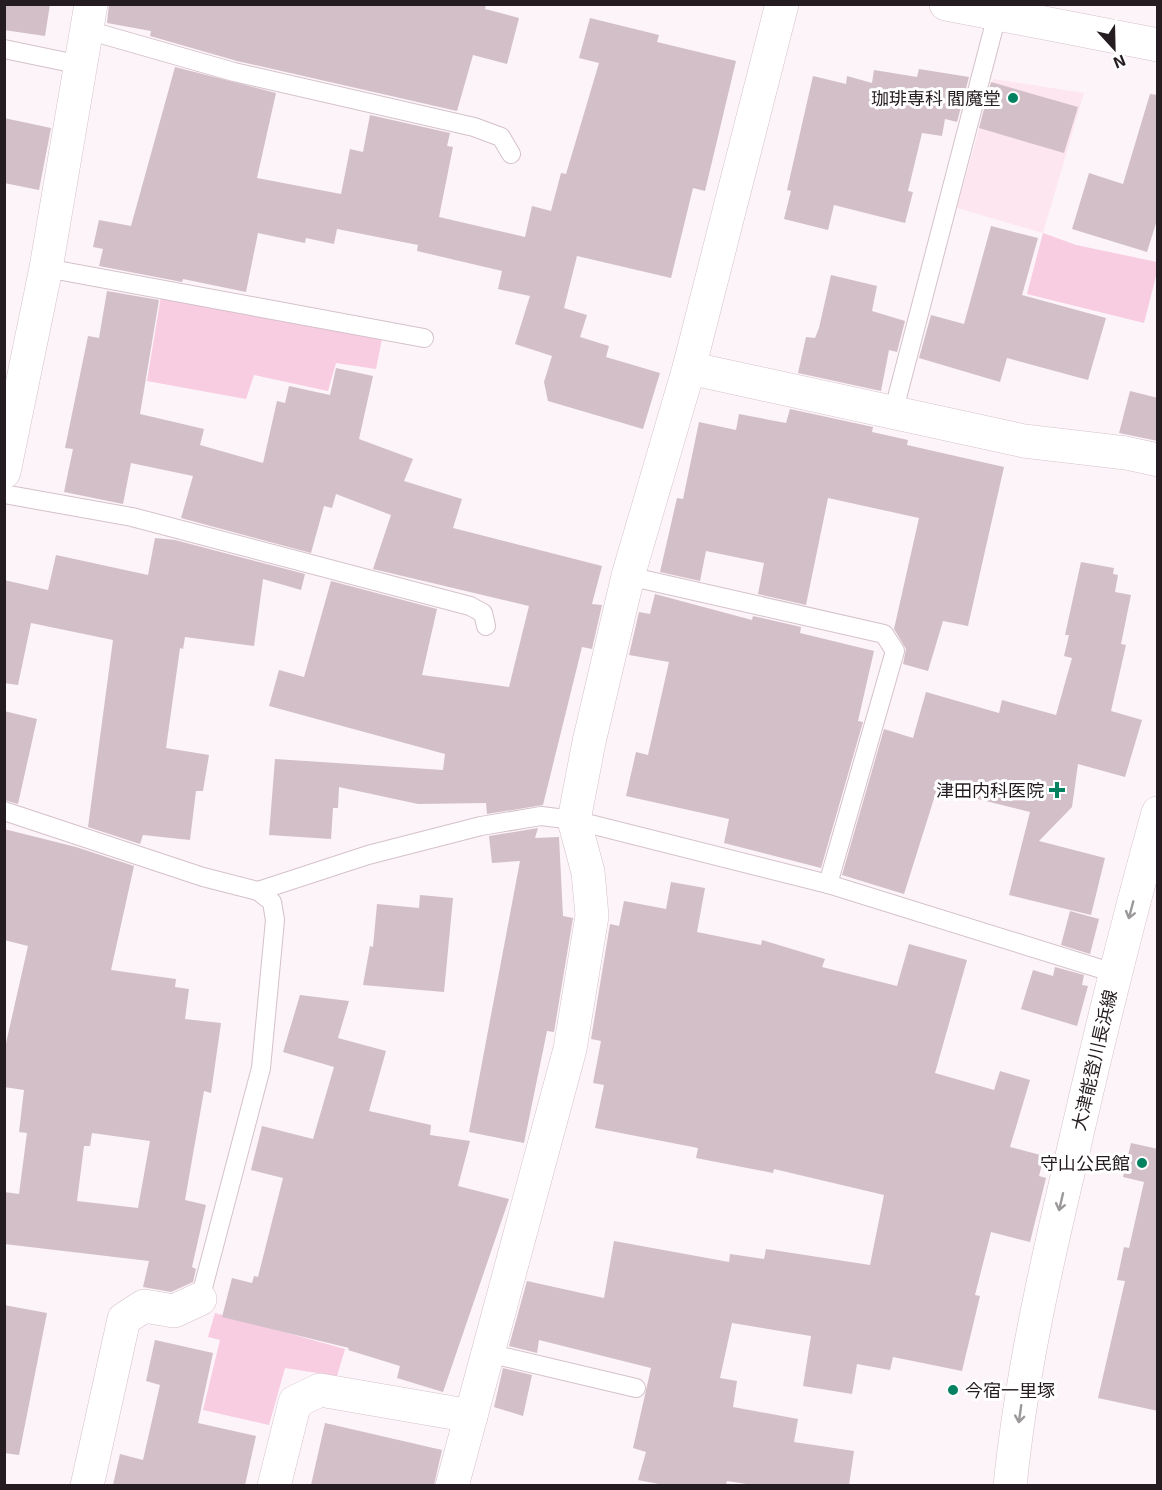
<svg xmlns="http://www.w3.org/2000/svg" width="1162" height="1490" font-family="'Exo 2','Noto Sans JP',sans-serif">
<rect width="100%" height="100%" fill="#fcf4f8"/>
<!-- built -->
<path fill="#fde6f0" d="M 993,79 L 1084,93 L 1043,233 L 957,208 Z"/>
<!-- green -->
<g fill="#f8cce1">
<path d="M 1043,233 L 1076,245 L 1157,262 L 1157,272 L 1144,323 L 1027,294 Z"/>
<path d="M 161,296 L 382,339 L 376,369 L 336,363 L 328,391 L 254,375 L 246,399 L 147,381 Z"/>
<path d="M 215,1313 L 345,1349 L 337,1376 L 285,1368 L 269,1425 L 203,1410 L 220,1340 L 208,1337 Z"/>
</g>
<!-- building -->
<g fill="#d3bfc8" fill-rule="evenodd">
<path d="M 4,4 L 50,4 L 45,36 L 4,30 Z"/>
<path d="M 109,4 L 486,4 L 485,9 L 519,18 L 507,64 L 473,55 L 457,111 L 237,61 L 150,36 L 151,31 L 107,23 Z"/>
<path d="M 590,18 L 659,35 L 657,42 L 736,61 L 705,191 L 693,188 L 671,278 L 577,256 L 564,308 L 587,315 L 580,337 L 609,346 L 606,357 L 660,373 L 643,429 L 548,401 L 544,382 L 552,356 L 515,344 L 530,296 L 498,289 L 502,271 L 417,251 L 418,245 L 337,229 L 334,244 L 306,238 L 305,243 L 258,233 L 246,292 L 183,279 L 182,282 L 99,266 L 103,249 L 93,247 L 99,220 L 131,226 L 175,67 L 276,93 L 257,178 L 341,194 L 350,149 L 363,152 L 370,115 L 450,133 L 447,146 L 453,147 L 439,217 L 525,237 L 532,206 L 551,211 L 561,173 L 566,174 L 599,63 L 579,58 Z"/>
<path d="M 919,69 L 969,77 L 957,122 L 945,119 L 942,136 L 922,133 L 908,191 L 913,192 L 905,223 L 834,205 L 828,230 L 784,219 L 791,191 L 787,190 L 813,76 L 846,84 L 847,76 L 872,83 L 874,70 L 917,77 Z"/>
<path d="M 991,82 L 1078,107 L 1064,153 L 979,128 Z"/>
<path d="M 1150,94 L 1158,95 L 1158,217 L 1147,252 L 1072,229 L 1089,173 L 1123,184 Z"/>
<path d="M 4,118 L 51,128 L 39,190 L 4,183 Z"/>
<path d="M 991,226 L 1038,238 L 1022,295 L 1106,318 L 1088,380 L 1007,358 L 1000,382 L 919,358 L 931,315 L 964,324 Z"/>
<path d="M 831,275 L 877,286 L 872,311 L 905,321 L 897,352 L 889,350 L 881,391 L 798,373 L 806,337 L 815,338 L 819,328 Z"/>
<path d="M 107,291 L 159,300 L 140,414 L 204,429 L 200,445 L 263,463 L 277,401 L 285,403 L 289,386 L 330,395 L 336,368 L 373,376 L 359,439 L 413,459 L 404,481 L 462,499 L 453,528 L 602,566 L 592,604 L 602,605 L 592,649 L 582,647 L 543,805 L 487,814 L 486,803 L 418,804 L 339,787 L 338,808 L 333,808 L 331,839 L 269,835 L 275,759 L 443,770 L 445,754 L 269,706 L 279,670 L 304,677 L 331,581 L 437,609 L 422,675 L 509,687 L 529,606 L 373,569 L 391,515 L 336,494 L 332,508 L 324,506 L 311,553 L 181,518 L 193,476 L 131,463 L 123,504 L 64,492 L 73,449 L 65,448 L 88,336 L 99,338 Z"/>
<path d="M 1130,391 L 1158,398 L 1158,441 L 1119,433 Z"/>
<path d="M 790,409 L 873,427 L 872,432 L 908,440 L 907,445 L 1004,467 L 968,626 L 943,621 L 928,671 L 903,664 L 906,649 L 894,629 L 919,518 L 828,498 L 806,605 L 758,594 L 764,563 L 706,551 L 700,581 L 660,572 L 677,498 L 683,499 L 699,422 L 736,430 L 739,414 L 786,423 Z"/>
<path d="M 155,538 L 175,540 L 305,574 L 301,590 L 263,579 L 254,646 L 185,637 L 183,649 L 180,648 L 166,748 L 209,755 L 203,791 L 196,791 L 190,840 L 143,835 L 140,844 L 88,827 L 113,640 L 31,623 L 18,685 L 4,683 L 4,580 L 48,590 L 56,555 L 148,575 Z"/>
<path d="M 1081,562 L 1114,568 L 1113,574 L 1118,575 L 1115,592 L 1131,595 L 1121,644 L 1126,645 L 1111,711 L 1142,720 L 1125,777 L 1078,764 L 1072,807 L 1039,841 L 1105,858 L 1091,915 L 1009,895 L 1030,812 L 937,789 L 904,894 L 842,875 L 884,729 L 913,738 L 926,692 L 999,713 L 1002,700 L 1056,715 L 1072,658 L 1064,656 L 1069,635 L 1065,635 Z"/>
<path d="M 655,594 L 752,620 L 753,616 L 801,627 L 800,633 L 874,651 L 858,721 L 863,722 L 821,868 L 724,843 L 729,819 L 626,796 L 636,752 L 648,755 L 669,662 L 629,655 L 639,612 L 650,614 Z"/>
<path d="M 4,711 L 37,719 L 18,804 L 4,800 Z"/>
<path d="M 538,828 L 535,838 L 559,837 L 563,916 L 573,918 L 554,1032 L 547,1031 L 524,1143 L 469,1132 L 520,861 L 492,863 L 489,836 Z"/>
<path d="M 4,829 L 76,847 L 134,866 L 111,970 L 176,979 L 175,987 L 189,989 L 185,1019 L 221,1023 L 211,1093 L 204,1091 L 185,1200 L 206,1205 L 192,1267 L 196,1269 L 193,1282 L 171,1292 L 143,1287 L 149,1261 L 4,1244 L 4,1192 L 19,1194 L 27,1133 L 19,1132 L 24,1090 L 4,1087 L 4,1052 L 28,946 L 4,940 ZM 92,1133 L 150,1141 L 138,1208 L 77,1201 L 84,1146 L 90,1146 Z"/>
<path d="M 671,882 L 705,888 L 697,932 L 761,945 L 762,940 L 825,959 L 822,967 L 897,986 L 909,944 L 967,960 L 935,1073 L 994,1090 L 1000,1071 L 1030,1080 L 1010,1147 L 1044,1156 L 1039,1176 L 1046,1178 L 1030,1242 L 991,1232 L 975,1295 L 980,1296 L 962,1371 L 893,1357 L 890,1370 L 857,1364 L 852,1394 L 803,1386 L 811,1336 L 732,1323 L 720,1378 L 737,1381 L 733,1407 L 798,1419 L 794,1442 L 854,1451 L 849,1485 L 753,1485 L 727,1481 L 726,1485 L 664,1485 L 638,1480 L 646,1452 L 633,1448 L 651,1368 L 539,1340 L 537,1353 L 509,1346 L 527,1281 L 604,1298 L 614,1241 L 729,1262 L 730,1254 L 764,1259 L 766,1249 L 870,1265 L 884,1195 L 774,1169 L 773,1173 L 696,1158 L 698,1148 L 595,1128 L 604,1085 L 593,1083 L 601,1041 L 591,1039 L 610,924 L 619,926 L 624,901 L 666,909 Z"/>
<path d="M 420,895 L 453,898 L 444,992 L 363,985 L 370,946 L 373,947 L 377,904 L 419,908 Z"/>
<path d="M 1070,911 L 1099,919 L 1090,954 L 1061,945 Z"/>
<path d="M 1055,967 L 1084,975 L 1082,985 L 1088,986 L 1077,1026 L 1021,1009 L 1033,970 L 1053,976 Z"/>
<path d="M 300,995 L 349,1001 L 338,1038 L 386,1051 L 369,1111 L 431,1125 L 430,1135 L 470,1141 L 458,1186 L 509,1199 L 443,1392 L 397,1378 L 400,1366 L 348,1350 L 349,1348 L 222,1317 L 232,1278 L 252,1283 L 254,1276 L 258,1277 L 283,1178 L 251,1170 L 262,1126 L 313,1139 L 334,1067 L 283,1052 Z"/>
<path d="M 1131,1143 L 1158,1149 L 1158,1411 L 1098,1398 L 1125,1281 L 1117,1280 L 1124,1247 L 1129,1248 L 1144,1182 L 1123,1177 Z"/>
<path d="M 4,1305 L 47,1313 L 19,1455 L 4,1453 Z"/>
<path d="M 155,1340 L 213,1353 L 198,1423 L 256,1436 L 245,1485 L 113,1485 L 120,1454 L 143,1460 L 160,1385 L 146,1381 Z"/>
<path d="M 503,1368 L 532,1375 L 523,1416 L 494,1407 Z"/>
<path d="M 325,1423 L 442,1450 L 434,1485 L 311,1485 Z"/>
</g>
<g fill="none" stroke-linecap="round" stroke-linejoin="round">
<!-- lane casing -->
<g stroke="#d5c1ca" stroke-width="20">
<g id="lane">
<path d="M 87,30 L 234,72 L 474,127 L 501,137 L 511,154"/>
<path d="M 4,49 L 81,65"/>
<path d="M 46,268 L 424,338"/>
<path d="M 893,413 L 997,15"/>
<path d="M 4,494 L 132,517 L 470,606 L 483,613 L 486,626"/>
<path d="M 628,576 L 884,634 L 895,651 L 828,884"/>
<path d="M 4,811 L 203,877 L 258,891 L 368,855 L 481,826 L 541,816 L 574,820 L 828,884 L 1114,973"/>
<path d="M 200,1299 L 261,1068 L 275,920 L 272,902 L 258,891"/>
<path d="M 488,1353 L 636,1388"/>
</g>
</g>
<!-- street casing -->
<g stroke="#d5c1ca" stroke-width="34">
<g id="street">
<path d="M 689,368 L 1024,441 L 1126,453 L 1158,460"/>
<path d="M 4,472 L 46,268 L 91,4"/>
<path d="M 87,1486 L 124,1319 L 144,1306 L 174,1311 L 200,1299"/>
<path d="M 274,1486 L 295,1402 L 320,1390 L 471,1416"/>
<path d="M 452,1486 L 570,1049 L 592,916 L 588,872 L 574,820 L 589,742 L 628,576 L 689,368 L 782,4"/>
</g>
</g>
<!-- secondary casing -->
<g stroke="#d5c1ca" stroke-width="34">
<path id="secondary" d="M 946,4 L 1158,45"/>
</g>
<!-- primary casing -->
<g stroke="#d5c1ca" stroke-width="34">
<path id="primary" d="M 1010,1486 C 1021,1378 1044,1274 1069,1169 C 1096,1050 1125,931 1158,813"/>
</g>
<!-- lane -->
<use href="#lane" stroke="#fff" stroke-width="18"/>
<!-- street -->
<use href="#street" stroke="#fff" stroke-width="33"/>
<!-- secondary -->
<use href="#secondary" stroke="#fff" stroke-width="33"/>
<!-- primary -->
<use href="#primary" stroke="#fff" stroke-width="33"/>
</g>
<!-- one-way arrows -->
<defs><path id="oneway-shaft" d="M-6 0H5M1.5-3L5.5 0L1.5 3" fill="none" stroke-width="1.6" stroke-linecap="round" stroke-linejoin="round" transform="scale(1.5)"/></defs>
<g stroke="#9c999b">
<use href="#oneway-shaft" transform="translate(1131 910) rotate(105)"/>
<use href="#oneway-shaft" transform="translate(1061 1202) rotate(103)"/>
<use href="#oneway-shaft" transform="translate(1020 1414) rotate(98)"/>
</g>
<!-- markers -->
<g fill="#038161" stroke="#fff" stroke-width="2">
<circle cx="1013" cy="98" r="6"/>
<path d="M1054 781h6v6h6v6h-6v6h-6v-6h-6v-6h6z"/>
<circle cx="1142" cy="1163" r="6"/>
<circle cx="953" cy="1390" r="6"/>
</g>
<g text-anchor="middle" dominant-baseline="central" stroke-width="6" stroke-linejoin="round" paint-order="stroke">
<!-- poi labels -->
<g font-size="18" fill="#241c20" stroke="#fff" text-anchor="end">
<text x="1001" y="98">珈琲専科 閻魔堂</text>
<text x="1044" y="790">津田内科医院</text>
<text x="1130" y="1163">守山公民館</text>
<text x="965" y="1390" text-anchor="start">今宿一里塚</text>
</g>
<!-- street labels -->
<g font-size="18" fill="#241c20" stroke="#fff">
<text transform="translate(1094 1060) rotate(-77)">大津能登川長浜線</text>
</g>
</g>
<!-- border -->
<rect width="1162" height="1490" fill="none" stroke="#241c20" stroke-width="12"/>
<!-- north arrow -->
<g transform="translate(1114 48) rotate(158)" stroke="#ffffff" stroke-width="4.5" paint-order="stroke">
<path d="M0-4.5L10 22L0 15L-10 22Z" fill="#241c20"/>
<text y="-9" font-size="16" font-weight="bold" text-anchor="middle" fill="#241c20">N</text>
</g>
</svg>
